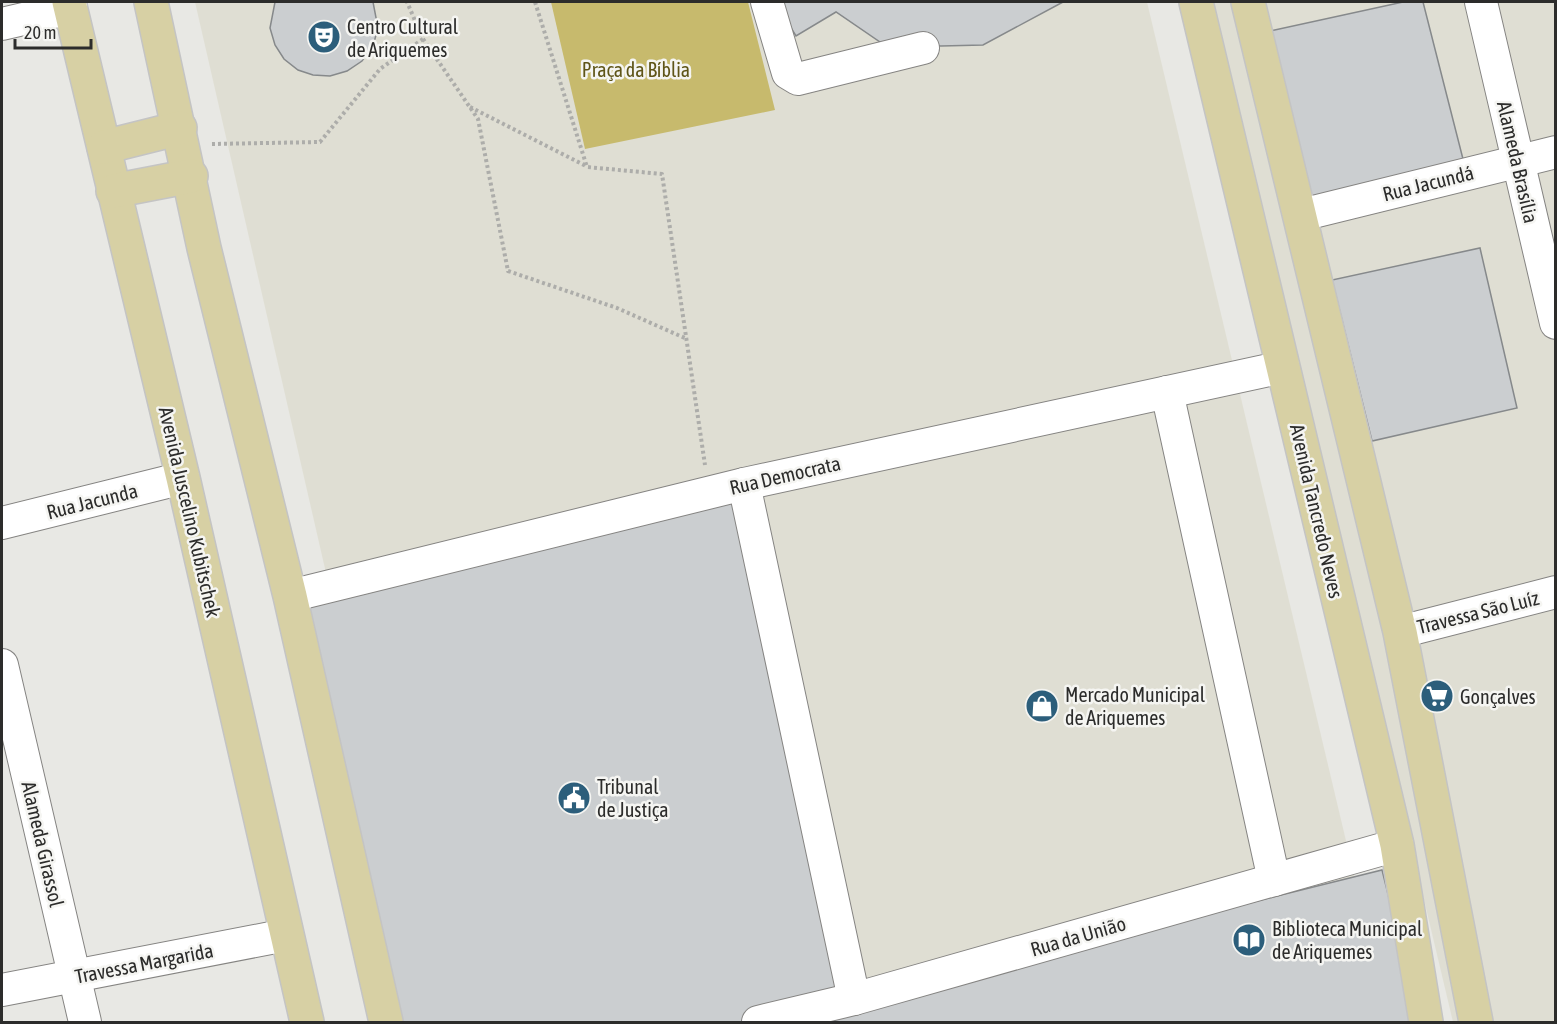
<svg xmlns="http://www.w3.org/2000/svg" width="1557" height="1024" font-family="'Asap Condensed',sans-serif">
<rect width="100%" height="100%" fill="#e8e8e4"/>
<!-- built -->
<g fill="#dfded3">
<path d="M 195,2 L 1147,2 L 1389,1022 L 429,1022 Z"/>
<path d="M 1211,2 L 1555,2 L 1555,1022 L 1453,1022 Z"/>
</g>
<!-- green -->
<path fill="#c7ba6d" d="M 551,2 L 748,2 L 775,110 L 585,149 Z"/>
<!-- building -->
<g fill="#cbced0" stroke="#86898b" stroke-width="1.5">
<path d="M 275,2 L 373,2 L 378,28 L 373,46 L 362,61 L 347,71 L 330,76 L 313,75 L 298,70 L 284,59 L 275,45 L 270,28 Z"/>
<path d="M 775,2 L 1063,2 L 983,45 L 941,46 L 883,44 L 836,12 L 796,36 Z"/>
<path d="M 1403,2 L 1423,2 L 1464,163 L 1306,203 L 1270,31 Z"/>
<path d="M 1480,248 L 1517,408 L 1372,441 L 1332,280 Z"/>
<path d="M 744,484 L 854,999 L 757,1022 L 387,1022 L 290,596 Z"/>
<path d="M 1382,870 L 1420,1022 L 820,1022 L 817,1010 Z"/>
</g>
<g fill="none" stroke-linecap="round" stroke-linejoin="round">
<!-- minor casing -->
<g stroke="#858482" stroke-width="34">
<g id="minor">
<path d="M 767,2 L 788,73 L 798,79 L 923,48"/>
<path d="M 1481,2 L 1556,323"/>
<path d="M 2,24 L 71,8"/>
<path d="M 1301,215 L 1556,152"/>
<path d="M 1167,392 L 1274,880"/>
<path d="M 744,484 L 854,999"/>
<path d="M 2,523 L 183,478"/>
<path d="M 290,596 L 744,484 L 1283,367"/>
<path d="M 1400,632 L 1556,592"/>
<path d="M 2,665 L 85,1022"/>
<path d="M 2,990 L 286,935"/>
<path d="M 758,1022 L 854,999 L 1397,845"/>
</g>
</g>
<!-- major casing -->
<g stroke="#c4c4c4" stroke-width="36">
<g id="major">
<path d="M 69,2 L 183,478 L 307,1022"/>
<path d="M 151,2 L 204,248 L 290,596 L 386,1022"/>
<path d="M 1196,2 L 1397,845 L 1426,1022"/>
<path d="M 1248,2 L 1400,632 L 1476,1022"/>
<path d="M 104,147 L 180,128"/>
<path d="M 113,191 L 191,176"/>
</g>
</g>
<!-- path -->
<g stroke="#adadaa" stroke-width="4" stroke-dasharray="3 3" stroke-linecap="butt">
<path d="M 535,2 L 587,167 L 662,174 L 705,465"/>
<path d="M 423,39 L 478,119 L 508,271 L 617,308 L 687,339"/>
<path d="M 470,107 L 586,166"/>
<path d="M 212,144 L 320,142 L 380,69 L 423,39 L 407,2"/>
</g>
<!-- minor -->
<use href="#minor" stroke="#fff" stroke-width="32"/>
<!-- major -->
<use href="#major" stroke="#d7d0a4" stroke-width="33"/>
</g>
<!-- icons -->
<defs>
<g id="theatre-disc" transform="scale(1.725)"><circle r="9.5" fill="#2c5e7b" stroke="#f5f5f2"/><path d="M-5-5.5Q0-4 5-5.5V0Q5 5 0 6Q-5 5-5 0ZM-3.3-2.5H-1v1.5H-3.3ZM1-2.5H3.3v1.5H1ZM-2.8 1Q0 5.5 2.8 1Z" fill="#fff"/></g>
<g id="supermarket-disc" transform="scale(1.725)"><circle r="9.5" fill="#2c5e7b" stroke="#f5f5f2"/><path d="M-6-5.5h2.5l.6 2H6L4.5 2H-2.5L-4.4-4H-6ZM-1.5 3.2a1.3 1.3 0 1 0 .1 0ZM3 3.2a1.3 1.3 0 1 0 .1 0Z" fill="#fff"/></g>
<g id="shop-disc" transform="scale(1.725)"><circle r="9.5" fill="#2c5e7b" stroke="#f5f5f2"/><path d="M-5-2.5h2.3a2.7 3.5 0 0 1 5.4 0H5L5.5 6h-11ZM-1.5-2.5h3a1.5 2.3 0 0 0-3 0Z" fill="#fff"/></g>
<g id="civic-disc" transform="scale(1.725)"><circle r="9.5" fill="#2c5e7b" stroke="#f5f5f2"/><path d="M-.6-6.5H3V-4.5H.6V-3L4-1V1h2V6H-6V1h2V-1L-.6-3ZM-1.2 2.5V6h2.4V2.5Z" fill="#fff"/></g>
<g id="library-disc" transform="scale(1.725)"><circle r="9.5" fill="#2c5e7b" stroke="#f5f5f2"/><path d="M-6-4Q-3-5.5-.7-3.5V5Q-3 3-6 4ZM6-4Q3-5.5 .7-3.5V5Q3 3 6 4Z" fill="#fff"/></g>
</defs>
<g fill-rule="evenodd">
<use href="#theatre-disc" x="324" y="37"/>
<use href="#supermarket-disc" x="1437" y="696"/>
<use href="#shop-disc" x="1042" y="706"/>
<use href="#civic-disc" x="574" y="798"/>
<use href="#library-disc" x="1249" y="940"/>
</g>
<g text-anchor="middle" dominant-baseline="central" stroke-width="5" stroke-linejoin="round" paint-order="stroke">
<!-- poi labels -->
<g font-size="20" fill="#2c2c2b" stroke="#f5f5f2" text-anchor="start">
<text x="347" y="26">Centro Cultural<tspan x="347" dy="23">de Ariquemes</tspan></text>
<text x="1065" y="694">Mercado Municipal<tspan x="1065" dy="23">de Ariquemes</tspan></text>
<text x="1460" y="696">Gonçalves</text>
<text x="597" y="786">Tribunal<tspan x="597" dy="23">de Justiça</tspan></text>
<text x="1272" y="928">Biblioteca Municipal<tspan x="1272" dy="23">de Ariquemes</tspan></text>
</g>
<!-- park labels -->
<g font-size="20" fill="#5f5518" stroke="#f5f5f2">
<text x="636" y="69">Praça da Bíblia</text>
</g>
<!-- street labels -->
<g font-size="20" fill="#2c2c2b" stroke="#f5f5f2">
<text transform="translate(1518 162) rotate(77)">Alameda Brasília</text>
<text transform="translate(1428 183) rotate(-14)">Rua Jacundá</text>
<text transform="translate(785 475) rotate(-13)">Rua Democrata</text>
<text transform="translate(92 501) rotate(-14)">Rua Jacunda</text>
<text transform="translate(1317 511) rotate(77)">Avenida Tancredo Neves</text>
<text transform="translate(190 512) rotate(77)">Avenida Juscelino Kubitschek</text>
<text transform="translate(1478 612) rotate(-14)">Travessa São Luíz</text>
<text transform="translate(43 844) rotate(77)">Alameda Girassol</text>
<text transform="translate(1078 936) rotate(-16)">Rua da União</text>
<text transform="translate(144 963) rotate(-11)">Travessa Margarida</text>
</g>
</g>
<!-- border -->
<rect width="1557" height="1024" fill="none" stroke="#2c2c2b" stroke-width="6"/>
<!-- scale -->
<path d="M15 39v9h76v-9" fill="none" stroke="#2c2c2b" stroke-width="3"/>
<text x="24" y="39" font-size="18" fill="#2c2c2b" stroke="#f5f5f2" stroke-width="4.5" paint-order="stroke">20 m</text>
</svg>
